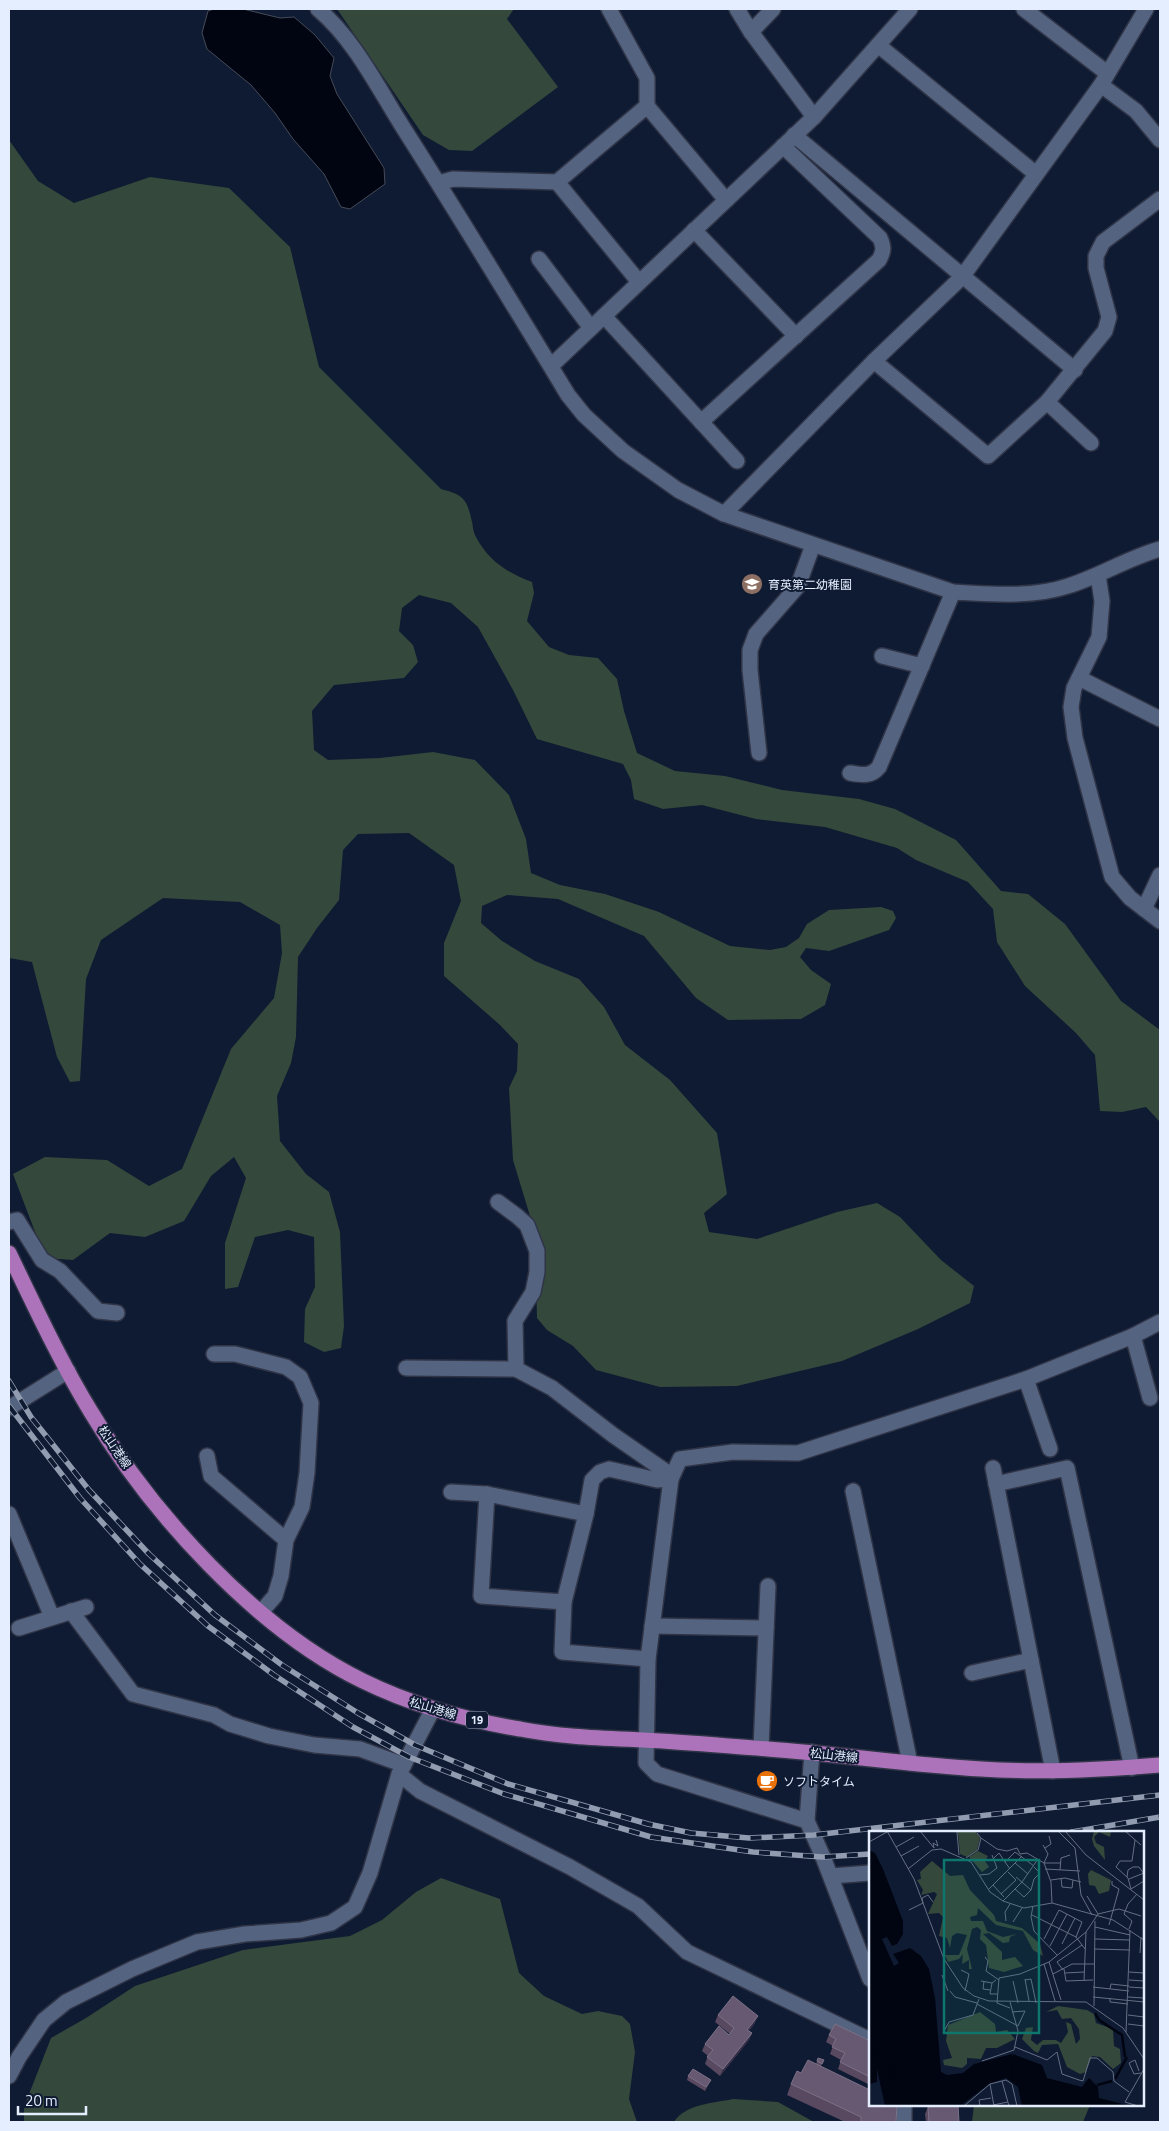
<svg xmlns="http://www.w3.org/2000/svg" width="1169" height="2131" font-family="'Titillium Web','Noto Sans JP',sans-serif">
<rect width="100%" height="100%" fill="#0f1b32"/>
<!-- green -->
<g fill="#35483c">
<path d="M 337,9 L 514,9 L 507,19 L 558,87 L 472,151 L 449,150 L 423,135 Z"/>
<path d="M 9,140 L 38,181 L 74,203 L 150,177 L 229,188 L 290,247 L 319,367 L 441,489 C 463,495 467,498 472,522 C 473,526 473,532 476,537 C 489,561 506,572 532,582 L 534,593 L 527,621 L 549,647 L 569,655 L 598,658 L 617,679 L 624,711 L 637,753 L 675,771 L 725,776 L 782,790 L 859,799 L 895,809 L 956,840 L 1001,891 L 1028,894 L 1065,924 L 1121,1001 L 1160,1030 L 1160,1122 L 1146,1107 L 1122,1112 L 1100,1111 L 1095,1055 L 1076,1033 L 1025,986 L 997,942 L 993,909 L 968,882 L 916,860 L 897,848 L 825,827 L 756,819 L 702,805 L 663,809 L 634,799 L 631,780 L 623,764 L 537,739 L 513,690 L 478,627 L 451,603 L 419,595 L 402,608 L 399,631 L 413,645 L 418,662 L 404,678 L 334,685 L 312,711 L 314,750 L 328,760 L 380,758 L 433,752 L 475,760 L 509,795 L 526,839 L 531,873 L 560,885 L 605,894 L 659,912 L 730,946 L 770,950 L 786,947 L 799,938 L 807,924 L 829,910 L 881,907 L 893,911 L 896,918 L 889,930 L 829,951 L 806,948 L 800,957 L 811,970 L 831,984 L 825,1005 L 801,1019 L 728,1020 L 696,998 L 644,936 L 558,899 L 507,895 L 482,906 L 481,923 L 502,941 L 535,961 L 579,979 L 604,1007 L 625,1045 L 670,1080 L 717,1133 L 727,1194 L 704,1213 L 709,1232 L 757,1239 L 837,1212 L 877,1203 L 900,1217 L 941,1260 L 974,1286 L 970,1303 L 918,1329 L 842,1361 L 737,1386 L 660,1387 L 596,1370 L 573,1346 L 547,1330 L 537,1318 L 535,1243 L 530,1216 L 513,1160 L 509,1088 L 517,1071 L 518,1044 L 500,1025 L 444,976 L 444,943 L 461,901 L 454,865 L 409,833 L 358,834 L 343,850 L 339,900 L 317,928 L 298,957 L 296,1037 L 291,1063 L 277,1096 L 280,1141 L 306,1174 L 329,1192 L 340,1232 L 344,1326 L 341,1348 L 324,1352 L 304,1342 L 305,1309 L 315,1287 L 314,1237 L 288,1230 L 255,1237 L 238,1287 L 225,1289 L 225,1243 L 246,1178 L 234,1157 L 211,1176 L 184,1221 L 145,1237 L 110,1233 L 73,1260 L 45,1258 L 13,1174 L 45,1157 L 107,1160 L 149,1186 L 182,1169 L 231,1049 L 274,998 L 282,953 L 280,925 L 240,902 L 163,898 L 101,940 L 86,979 L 80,1081 L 70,1082 L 57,1057 L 32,962 L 9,958 Z"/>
<path d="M 441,1878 L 500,1899 L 519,1973 L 544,1996 L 582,2014 L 598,2011 L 622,2016 L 630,2024 L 635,2052 L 629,2099 L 637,2122 L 24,2122 L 24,2107 L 51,2038 L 86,2018 L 135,1986 L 243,1950 L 350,1936 L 382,1920 L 416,1892 Z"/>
<path d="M 733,2099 L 778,2102 L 814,2122 L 674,2122 C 685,2104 714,2103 733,2099 Z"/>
<path d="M 974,2105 L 1090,2105 L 1083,2122 L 972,2122 Z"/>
</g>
<!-- water -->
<path fill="#000511" stroke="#454b58" d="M 214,9 L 243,9 L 280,18 L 294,17 L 315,35 L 334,58 L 330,76 L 337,94 L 384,168 L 385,184 L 350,209 L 341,207 L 324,174 L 293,139 L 275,113 L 251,85 L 207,49 L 202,33 L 208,11 Z"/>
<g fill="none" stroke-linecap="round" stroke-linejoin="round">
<!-- minor casing -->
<g stroke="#2f3447" stroke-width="18">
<g id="minor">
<path d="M 318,9 C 355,40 378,88 404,129 C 460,217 514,306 568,395 L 584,415 L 623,451 L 678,490 L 724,514 L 953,592 C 990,594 1032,598 1068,586 C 1100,576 1128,558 1160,549"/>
<path d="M 737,9 L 751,32"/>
<path d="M 773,9 L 751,32 L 814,117"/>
<path d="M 1024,9 L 1107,73"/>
<path d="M 878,45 L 1036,174"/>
<path d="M 1101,85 L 1136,111 L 1160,140"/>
<path d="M 647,106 L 726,200"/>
<path d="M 794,135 L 1075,370"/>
<path d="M 557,182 L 639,282"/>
<path d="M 439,183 L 453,179 L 557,182 L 647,106 L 647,78 L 609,9"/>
<path d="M 694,230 L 796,336"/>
<path d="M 539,259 L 591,328"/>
<path d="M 604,316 L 737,461"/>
<path d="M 874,361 L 988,456 L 1047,402 L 1105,331 L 1109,317 L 1096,268 L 1096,256 L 1103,242 L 1160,199"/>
<path d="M 551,366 L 814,117 L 910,9"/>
<path d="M 1047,402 L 1091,443"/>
<path d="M 701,422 L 879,260 C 884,251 884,247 880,238 L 783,146"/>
<path d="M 724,514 L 874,361 L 962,277 L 1101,85 L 1146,9"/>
<path d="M 1098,575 L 1102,601 L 1099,637 L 1074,688 L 1071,707 L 1075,738 L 1112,877 L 1130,898 L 1160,921"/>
<path d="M 882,656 L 922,666"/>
<path d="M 1079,678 L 1160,719"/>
<path d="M 759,753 L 750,670 L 750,650 L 756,634 L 798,586 L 813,545"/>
<path d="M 850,773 C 862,775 871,777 879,767 L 953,592"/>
<path d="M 1144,909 L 1160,875"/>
<path d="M 9,1222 L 17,1220 L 42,1260 L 60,1271 L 98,1311 L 117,1313"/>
<path d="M 1133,1336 L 1150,1398"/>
<path d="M 214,1354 L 235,1354 L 286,1367 L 300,1377 L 311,1403 L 307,1473 L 302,1507 L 286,1540 L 281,1576 L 275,1596 L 261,1612"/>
<path d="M 406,1368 L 516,1369"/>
<path d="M 1026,1379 L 1050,1449"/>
<path d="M 9,1408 L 68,1371"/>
<path d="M 207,1456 L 211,1476 L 286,1540"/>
<path d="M 993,1468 L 1053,1771"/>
<path d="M 996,1484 L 1067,1468 L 1132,1768"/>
<path d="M 853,1491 L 910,1763"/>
<path d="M 451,1492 L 487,1494 L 586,1514 L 592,1480 L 600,1472 L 609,1469 L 657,1480 L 671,1479 L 665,1471 L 613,1435 L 552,1388 L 516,1369 L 515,1321 L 533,1292 L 537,1272 L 537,1251 L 527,1225 L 517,1216 L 498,1202"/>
<path d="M 487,1494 L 481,1596 L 564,1602"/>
<path d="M 9,1514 L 52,1617"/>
<path d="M 586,1514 L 564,1602 L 562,1652 L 648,1659"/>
<path d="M 71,1611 L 133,1694 L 214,1715 L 230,1724 L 269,1736 L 314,1745 L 360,1749 L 404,1765"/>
<path d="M 652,1626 L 766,1628"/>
<path d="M 19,1628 L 86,1607"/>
<path d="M 972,1673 L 1031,1660"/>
<path d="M 761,1748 L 768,1586"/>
<path d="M 812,1752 L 807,1821 L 823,1857 L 870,1979"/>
<path d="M 399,1774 L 420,1791 L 570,1867 L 638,1906 L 687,1952 L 870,2040"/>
<path d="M 807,1821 L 657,1774 L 646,1763 L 648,1659 L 671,1479 L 680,1459 L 733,1452 L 798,1453 L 1026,1379 L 1133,1336 L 1160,1322"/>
<path d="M 831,1876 L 870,1873"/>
<path d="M 9,2076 L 19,2057 L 44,2020 L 66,2002 L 132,1969 L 197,1942 L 245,1934 L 301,1930 L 331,1923 L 355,1907 L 370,1873 L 399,1774 L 433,1709"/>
<path d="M 904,2122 L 904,2105"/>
</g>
</g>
<!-- major casing -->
<g stroke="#2f3447" stroke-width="18">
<path id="major" d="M 9,1253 C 35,1307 60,1361 91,1412 C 151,1513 256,1629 363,1681 C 412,1705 466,1720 520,1729 C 561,1737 602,1738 644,1740 C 685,1742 727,1746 768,1749 C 839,1754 910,1765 981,1769 C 1040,1773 1101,1770 1160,1765"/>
</g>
<!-- minor -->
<use href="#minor" stroke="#54637f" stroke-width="15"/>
<!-- major -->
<use href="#major" stroke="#ac73bb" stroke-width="15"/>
<!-- rail casing -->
<g stroke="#929cb0" stroke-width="5.5">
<g id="rail">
<path d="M 9,1381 L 31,1417 L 89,1490 L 149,1554 L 215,1615 L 282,1665 L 358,1713 L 415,1745 L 508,1784 L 648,1824 L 691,1833 L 749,1838 L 814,1835 L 1160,1795"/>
<path d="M 9,1406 L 80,1498 L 140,1564 L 208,1626 L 274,1675 L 353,1727 L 409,1757 L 504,1794 L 651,1837 L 753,1852 L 823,1857 L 870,1854"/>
<path d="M 1072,1832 L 1160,1817"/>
</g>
</g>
<!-- rail -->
<use href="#rail" stroke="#0f1b32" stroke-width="4" stroke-dasharray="11" stroke-linecap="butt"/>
</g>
<!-- wall -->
<g fill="#584860">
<path d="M 718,2015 L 755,2023 L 749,2031 L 752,2033 L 749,2040 L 720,2076 L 705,2064 L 708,2056 L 702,2051 L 705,2044 L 730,2034 L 715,2022 Z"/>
<path d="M 829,2035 L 870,2041 L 870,2085 L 838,2069 L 841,2060 L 830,2054 L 833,2046 L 826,2042 Z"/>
<path d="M 824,2060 L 821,2066 L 896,2122 L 845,2122 L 787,2095 L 791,2084 L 801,2073 L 816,2064 L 817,2061 Z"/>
<path d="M 688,2076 L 711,2080 L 705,2091 L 687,2080 Z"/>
<path d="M 928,2107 L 959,2122 L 926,2122 L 925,2114 Z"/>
</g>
<!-- shaded-wall -->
<g fill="#342e46">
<path d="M 758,2016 L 755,2023 L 744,2037 L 747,2030 Z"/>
<path d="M 752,2033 L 749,2040 L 720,2076 L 723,2069 Z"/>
<path d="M 922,2105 L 958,2105 L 922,2106 Z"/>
</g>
<!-- building -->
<g fill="#675971" stroke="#7b7187">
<path d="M 733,1996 L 758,2016 L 747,2030 L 752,2033 L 723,2069 L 707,2057 L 713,2050 L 705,2044 L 719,2026 L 729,2035 L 734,2028 L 718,2015 Z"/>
<path d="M 835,2024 L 870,2041 L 870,2077 L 840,2062 L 845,2053 L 832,2047 L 836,2039 L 829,2035 Z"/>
<path d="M 818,2058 L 824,2060 L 822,2064 L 817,2061 Z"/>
<path d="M 808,2060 L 870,2090 L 870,2105 L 897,2105 L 896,2122 L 861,2122 L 861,2117 L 791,2084 L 797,2071 L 801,2073 Z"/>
<path d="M 693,2069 L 711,2080 L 706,2087 L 688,2076 Z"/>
<path d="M 958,2105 L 959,2122 L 929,2122 L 928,2107 Z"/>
</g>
<!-- icons -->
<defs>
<g id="school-disc" transform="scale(1.125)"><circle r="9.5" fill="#8d6e63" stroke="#0f1b32"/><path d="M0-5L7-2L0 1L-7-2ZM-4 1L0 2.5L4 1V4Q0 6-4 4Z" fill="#fff"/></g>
<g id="cafe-disc" transform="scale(1.125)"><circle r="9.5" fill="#e8710a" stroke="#0f1b32"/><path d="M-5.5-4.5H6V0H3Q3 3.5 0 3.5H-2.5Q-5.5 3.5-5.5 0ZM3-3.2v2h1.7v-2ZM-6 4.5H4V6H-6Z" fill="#fff"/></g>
</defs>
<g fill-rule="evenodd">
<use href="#school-disc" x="752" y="584"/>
<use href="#cafe-disc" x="767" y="1781"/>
</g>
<g text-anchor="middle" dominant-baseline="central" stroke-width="4" stroke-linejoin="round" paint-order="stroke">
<!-- shield labels -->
<rect fill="#0f1b32" stroke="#a5afc2" stroke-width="1" x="466" y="1711.5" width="22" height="17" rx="4"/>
<g font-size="11" font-weight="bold" fill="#e5eeff">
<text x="477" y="1720">19</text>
</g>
<!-- poi labels -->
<g font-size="12" fill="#e5eeff" stroke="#0f1b32" text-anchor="start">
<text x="768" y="584">育英第二幼稚園</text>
<text x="783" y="1781">ソフトタイム</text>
</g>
<!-- street labels -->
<g font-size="12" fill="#e5eeff" stroke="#0f1b32">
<text transform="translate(115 1447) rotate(56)">松山港線</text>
<text transform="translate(433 1708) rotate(17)">松山港線</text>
<text transform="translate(834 1755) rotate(6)">松山港線</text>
</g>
</g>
<!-- overview -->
<g transform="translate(869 1831)">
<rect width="275" height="275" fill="#0f1b32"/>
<path d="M 106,0 L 111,7 L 108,19 L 98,26 L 91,23 L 89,1 ZM 225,0 L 242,0 L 241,6 L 230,1 L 225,6 L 227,12 L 235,16 L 236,29 L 225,15 L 223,8 ZM 109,20 L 119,25 L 116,30 L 120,36 L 113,41 L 100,26 ZM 63,30 L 81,45 L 94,44 L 101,59 L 125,84 L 127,90 L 153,97 L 171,113 L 174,125 L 164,119 L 154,100 L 127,94 L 109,77 L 108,84 L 101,86 L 102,90 L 114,90 L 118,100 L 134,106 L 148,103 L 141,106 L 140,111 L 134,112 L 120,102 L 114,103 L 133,121 L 133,129 L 146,126 L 154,135 L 135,141 L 120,137 L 117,114 L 111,108 L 112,99 L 108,96 L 103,98 L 98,118 L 103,138 L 100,138 L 100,129 L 93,133 L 94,123 L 90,128 L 79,131 L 76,124 L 90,124 L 98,104 L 88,102 L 83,105 L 81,117 L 78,107 L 70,105 L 74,86 L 70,82 L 59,83 L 68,63 L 65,61 L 52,64 L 54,59 L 48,49 L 52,48 L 51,41 ZM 222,39 L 242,49 L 240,60 L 230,63 L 226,55 L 220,54 L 219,43 ZM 189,175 L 218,179 L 225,183 L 227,192 L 244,198 L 245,215 L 251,218 L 252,232 L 244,238 L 231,226 L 223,225 L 217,241 L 211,243 L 198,236 L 189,213 L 173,214 L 169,222 L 165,220 L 153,208 L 157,197 L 164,196 L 162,209 L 168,214 L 174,209 L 187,209 L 192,212 L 199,201 L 197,191 L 202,193 L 207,213 L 211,208 L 210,198 L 202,187 L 193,188 L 188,179 L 177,181 ZM 111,181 L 126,193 L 127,201 L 138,199 L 146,208 L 128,217 L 117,217 L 112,228 L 98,227 L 98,233 L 93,237 L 75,234 L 74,229 L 83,227 L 77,210 L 79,194 Z" fill="#35483c"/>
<path d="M 0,19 L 6,22 L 14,38 L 34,90 L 34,103 L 28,113 L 23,115 L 18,106 L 13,108 L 25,135 L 30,132 L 24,123 L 41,117 L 52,125 L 60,138 L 66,167 L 72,241 L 78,244 L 94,242 L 105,233 L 143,223 L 143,226 L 144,223 L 173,234 L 178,247 L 213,256 L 220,247 L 229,256 L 230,267 L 262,275 L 153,275 L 149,256 L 137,247 L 120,253 L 91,275 L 16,275 L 8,238 L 8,251 L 0,253 Z" fill="#000511"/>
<path fill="none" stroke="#000511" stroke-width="2.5" d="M 226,182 L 230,189 L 253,204 L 256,226M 0,191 L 14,208 L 49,275M 0,197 L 11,209 L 46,272M 0,207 L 47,275M 0,216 L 45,275M 246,248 L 258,226M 142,249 L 143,226M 228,254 L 243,250"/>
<path fill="none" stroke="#656f84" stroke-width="1" d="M 18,0 L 45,48 L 75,128 L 94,157 L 105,165 L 120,170 L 217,171 L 254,197 L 275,228M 51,0 L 65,17 L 64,12 L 69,15 L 67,9M 189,0 L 206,17 L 212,64 L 223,84M 196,0 L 217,24 L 275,69M 256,0 L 272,14M 88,1 L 90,24M 112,7 L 128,18 L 138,20 L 148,17 L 151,23 L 158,22 L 175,32 L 192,32M 266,9 L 263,30 L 251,30 L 247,36 L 259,47 L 262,58 L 275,50M 0,11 L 18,1M 174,14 L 179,23 L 175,32M 27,16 L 45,6M 176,17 L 182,13 L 180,5M 32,25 L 50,15M 97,27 L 109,19 L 112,7 L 108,2M 124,28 L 130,22 L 136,31M 146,32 L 159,43M 175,32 L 182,51 L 183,72M 39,38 L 63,19 L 72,18 L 102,31 L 121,61 L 134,70 L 155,77 L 183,72 L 244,89 L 275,109M 141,38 L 136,31 L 146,21 L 165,35M 176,38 L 211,40M 191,39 L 192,27 L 201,24M 111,44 L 120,43 L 128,37 L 123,24M 147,46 L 162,59M 258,46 L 259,39 L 264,36 L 270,36 L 275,43M 192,47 L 193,56 L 203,57 L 204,49M 260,48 L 275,42M 182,49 L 196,47 L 212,51M 124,54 L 135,66M 120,58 L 153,25M 146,58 L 155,66 L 162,59 L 165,48 L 171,42 L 165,36M 132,63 L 147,49 L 139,41M 134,70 L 153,51 L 169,28M 164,75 L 162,86 L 165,100 L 188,124M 40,79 L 54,72 L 53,67 L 59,64 L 64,71M 229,83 L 250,78 L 272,85M 163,84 L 207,106 L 216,118M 137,90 L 136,81 L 141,73M 144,91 L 153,77M 240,94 L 250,58 L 243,54 L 243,50M 226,96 L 261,104M 260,98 L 263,90 L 255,83 L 259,73 L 268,63M 175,108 L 190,79 L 213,91 L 207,106M 226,108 L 261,109M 193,113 L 206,87M 181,115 L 198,83M 225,118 L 261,119M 271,122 L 272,106M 116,126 L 119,130 L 117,140 L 130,149M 180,131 L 192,169M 175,133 L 186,170M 195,138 L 197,150 L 224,149M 92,139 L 100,143 L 96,160M 194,139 L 188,131 L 213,114M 260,141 L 275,142M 196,142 L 215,141M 184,143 L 203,133 L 225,133M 73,144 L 79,160M 156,148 L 160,170M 156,149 L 162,148 L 167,172M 260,149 L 275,150M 112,150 L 123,152 L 127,149M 115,150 L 114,158 L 121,159M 144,150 L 149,172M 215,150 L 217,101M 123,152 L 121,163 L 128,163M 224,156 L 260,160M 260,156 L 275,157M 241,158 L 242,153 L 260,155M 81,160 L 86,166 L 108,172M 224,166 L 275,171M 259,166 L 275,167M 241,167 L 241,171 L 259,173M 108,173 L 149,195 L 156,180 L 143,181M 225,175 L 226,90M 141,177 L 128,172 L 130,147 L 151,143 L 180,131 L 217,101 L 229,83 L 218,65M 259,184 L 275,186M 259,193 L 275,195M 257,201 L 261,99M 74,202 L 80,191 L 104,184 L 110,168M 146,216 L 178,229 L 188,221 L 193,243 L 210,249 L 214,250 L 221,227 L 228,227 L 244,241 L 245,250 L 260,261M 113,230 L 145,219 L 149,200 L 141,171M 270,240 L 266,229 L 260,232 L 265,243 L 272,242M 133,250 L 140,275M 121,253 L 125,275M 124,274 L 139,271M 95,275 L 121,253 L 137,249 L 143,253 L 148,275M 111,275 L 110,269 L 122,267M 269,275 L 256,271 L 275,238"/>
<path fill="#0f766e" fill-opacity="0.15" stroke="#0f766e" stroke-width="2.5" d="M 75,29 L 170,29 L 170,202 L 75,202 Z"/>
<rect width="275" height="275" fill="none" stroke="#e5eeff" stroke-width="2.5"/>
</g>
<!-- border -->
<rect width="1169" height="2131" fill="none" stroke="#e5eeff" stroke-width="20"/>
<!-- scale -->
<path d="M18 2106v8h68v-8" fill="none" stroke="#e5eeff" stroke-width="2.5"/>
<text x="25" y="2106" font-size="15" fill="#e5eeff" stroke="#0f1b32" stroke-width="4" paint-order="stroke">20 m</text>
</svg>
